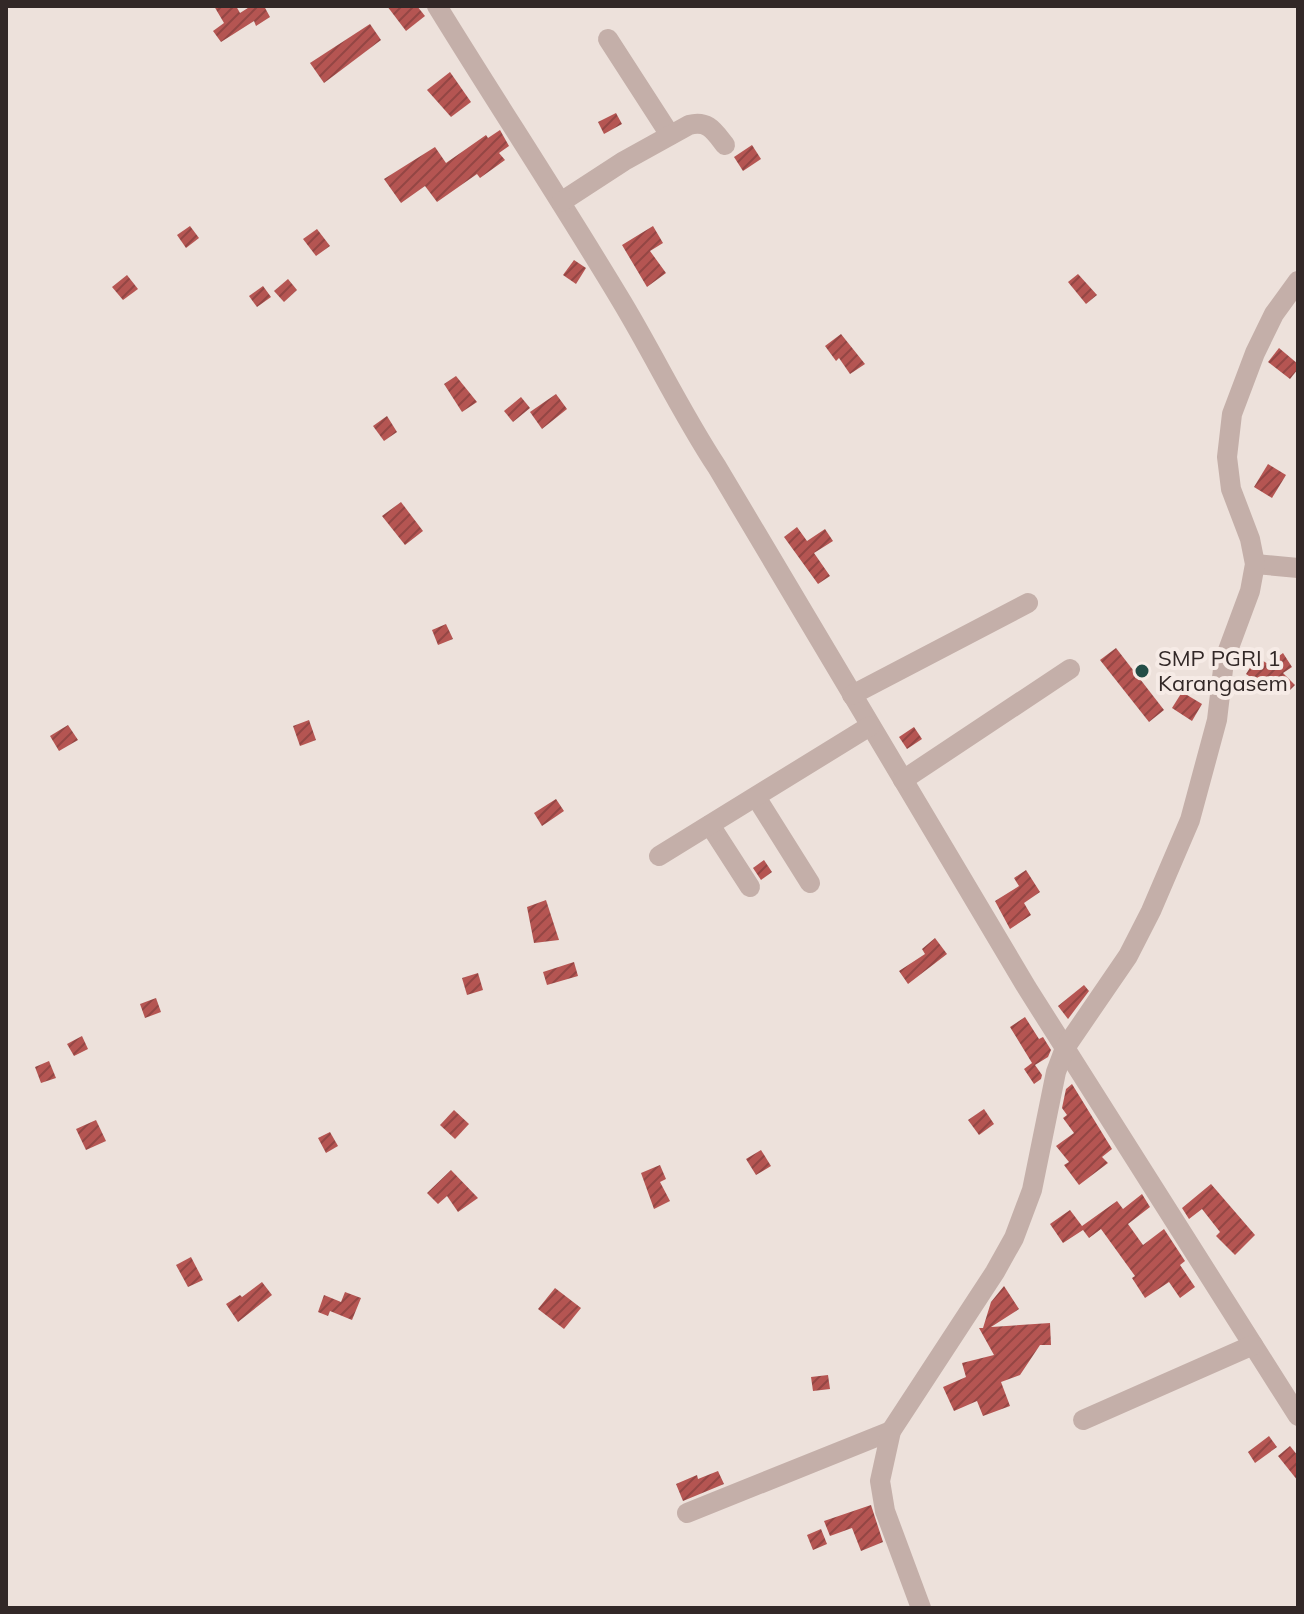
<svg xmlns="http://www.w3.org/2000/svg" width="1304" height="1614" font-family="Mulish,sans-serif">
<defs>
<pattern id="building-hatch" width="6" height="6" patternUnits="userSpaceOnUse" patternTransform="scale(2)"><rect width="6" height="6" fill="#b55552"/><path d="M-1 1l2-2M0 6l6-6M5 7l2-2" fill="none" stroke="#944644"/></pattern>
</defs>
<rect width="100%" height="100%" fill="#ede1db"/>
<!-- building -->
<g fill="url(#building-hatch)">
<path d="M 214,6 L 236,6 L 240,13 L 251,6 L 264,6 L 270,17 L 256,26 L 254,21 L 221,42 L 213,31 L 224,23 Z"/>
<path d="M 387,6 L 417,6 L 425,16 L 406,31 Z"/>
<path d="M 370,24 L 381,40 L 324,83 L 310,63 Z"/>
<path d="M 450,72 L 471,102 L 451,117 L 427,90 Z"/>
<path d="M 616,113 L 622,124 L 604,134 L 598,122 Z"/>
<path d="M 500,130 L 509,146 L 499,153 L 505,160 L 480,178 L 477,174 L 437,202 L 425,186 L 401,203 L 384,179 L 435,147 L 446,163 L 486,135 L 488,138 Z"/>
<path d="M 752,145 L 761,159 L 743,171 L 734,157 Z"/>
<path d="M 190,226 L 199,238 L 186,248 L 177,235 Z"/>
<path d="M 653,226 L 663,243 L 650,251 L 666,273 L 647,287 L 622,245 Z"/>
<path d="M 317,229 L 330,246 L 316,256 L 303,239 Z"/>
<path d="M 574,260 L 586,268 L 576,284 L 563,275 Z"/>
<path d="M 1078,274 L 1097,295 L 1086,304 L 1068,282 Z"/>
<path d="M 127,275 L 138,289 L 123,300 L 112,287 Z"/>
<path d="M 288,279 L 297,290 L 284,302 L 274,291 Z"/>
<path d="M 263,286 L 271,297 L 257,307 L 249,296 Z"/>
<path d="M 841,334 L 865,364 L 850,374 L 839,358 L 836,361 L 825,346 Z"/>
<path d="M 1279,348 L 1298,364 L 1298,369 L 1290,379 L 1268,362 Z"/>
<path d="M 456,376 L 477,402 L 462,412 L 444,384 Z"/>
<path d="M 556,394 L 567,409 L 542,429 L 530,412 Z"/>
<path d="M 521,397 L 530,408 L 513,422 L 504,411 Z"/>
<path d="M 387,416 L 397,432 L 384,441 L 373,426 Z"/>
<path d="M 1268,464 L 1286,475 L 1272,498 L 1254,487 Z"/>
<path d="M 401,502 L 423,531 L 405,545 L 382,516 Z"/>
<path d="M 797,527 L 807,541 L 825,529 L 833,541 L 814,553 L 830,576 L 818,584 L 784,537 Z"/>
<path d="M 446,624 L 453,639 L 438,645 L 432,630 Z"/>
<path d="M 1116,648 L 1164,710 L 1149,722 L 1100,660 Z"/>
<path d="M 1283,653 L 1292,667 L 1283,673 L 1295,685 L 1286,694 L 1267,676 L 1262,685 L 1246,674 L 1257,657 L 1268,664 Z"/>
<path d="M 1182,692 L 1202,704 L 1192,721 L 1172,708 Z"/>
<path d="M 309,720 L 316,740 L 300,746 L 293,726 Z"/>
<path d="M 68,725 L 78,740 L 59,751 L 50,736 Z"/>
<path d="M 914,727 L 922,739 L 907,749 L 899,737 Z"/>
<path d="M 556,799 L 564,811 L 542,826 L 534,813 Z"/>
<path d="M 764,860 L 772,872 L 761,880 L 753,868 Z"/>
<path d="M 1026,870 L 1040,892 L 1024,903 L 1031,915 L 1010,929 L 995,901 L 1019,886 L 1014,878 Z"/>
<path d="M 546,900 L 559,940 L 534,943 L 527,907 Z"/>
<path d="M 935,938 L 947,954 L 908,984 L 899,971 L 925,954 L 922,949 Z"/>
<path d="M 574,962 L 578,976 L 547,985 L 543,972 Z"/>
<path d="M 478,973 L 483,990 L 467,995 L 462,978 Z"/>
<path d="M 1084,985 L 1089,991 L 1068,1019 L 1058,1006 Z"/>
<path d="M 156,998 L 161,1012 L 145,1018 L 140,1004 Z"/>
<path d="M 1025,1017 L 1039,1039 L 1043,1037 L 1051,1050 L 1048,1057 L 1035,1065 L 1042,1075 L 1041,1079 L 1034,1084 L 1024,1069 L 1032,1063 L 1010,1027 Z"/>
<path d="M 82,1036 L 88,1049 L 74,1056 L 67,1044 Z"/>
<path d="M 49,1061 L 56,1078 L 41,1083 L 35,1067 Z"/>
<path d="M 1072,1084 L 1112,1149 L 1102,1157 L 1108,1163 L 1079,1185 L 1064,1165 L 1069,1162 L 1056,1146 L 1074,1133 L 1063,1118 L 1067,1115 L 1062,1108 L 1066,1089 Z"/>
<path d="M 984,1109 L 994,1124 L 979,1135 L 968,1120 Z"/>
<path d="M 454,1110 L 469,1124 L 455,1139 L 440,1125 Z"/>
<path d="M 96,1120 L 106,1141 L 86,1150 L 76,1129 Z"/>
<path d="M 330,1132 L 338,1146 L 326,1153 L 318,1138 Z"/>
<path d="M 761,1150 L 771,1166 L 756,1175 L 746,1159 Z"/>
<path d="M 660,1165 L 666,1179 L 660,1182 L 670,1201 L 654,1209 L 641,1173 Z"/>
<path d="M 451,1170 L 478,1198 L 458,1212 L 447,1196 L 438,1204 L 427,1193 Z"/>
<path d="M 1211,1184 L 1255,1235 L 1235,1255 L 1216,1236 L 1220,1232 L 1202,1209 L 1189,1219 L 1182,1208 Z"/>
<path d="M 1142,1194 L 1150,1207 L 1128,1224 L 1143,1245 L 1164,1229 L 1185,1261 L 1180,1265 L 1195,1287 L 1180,1298 L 1169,1282 L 1145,1298 L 1132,1278 L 1135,1276 L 1101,1229 L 1089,1238 L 1083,1230 L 1063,1243 L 1050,1224 L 1070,1210 L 1082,1226 L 1117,1201 L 1123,1209 Z"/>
<path d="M 191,1257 L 203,1280 L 188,1287 L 176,1265 Z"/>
<path d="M 262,1282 L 272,1295 L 238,1322 L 226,1304 L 240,1295 L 242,1297 Z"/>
<path d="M 1004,1286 L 1019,1309 L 991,1327 L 1050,1323 L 1051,1345 L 1040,1345 L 1020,1375 L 1001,1382 L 1010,1406 L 983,1416 L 977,1401 L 954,1411 L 943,1387 L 966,1377 L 962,1363 L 994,1355 L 979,1328 L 983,1328 L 991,1302 Z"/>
<path d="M 555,1288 L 581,1308 L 564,1329 L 538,1309 Z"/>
<path d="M 345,1292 L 361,1298 L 352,1320 L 330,1311 L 328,1316 L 318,1312 L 324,1295 L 341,1302 Z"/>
<path d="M 828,1375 L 830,1389 L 813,1391 L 811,1377 Z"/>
<path d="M 1269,1436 L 1277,1447 L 1255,1463 L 1248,1452 Z"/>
<path d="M 1290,1446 L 1298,1456 L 1298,1481 L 1278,1456 Z"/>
<path d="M 718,1471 L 724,1484 L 683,1501 L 676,1484 L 697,1475 L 698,1479 Z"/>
<path d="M 871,1505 L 883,1542 L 861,1551 L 852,1528 L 830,1536 L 824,1521 Z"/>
<path d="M 821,1529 L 827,1544 L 813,1550 L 807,1535 Z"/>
</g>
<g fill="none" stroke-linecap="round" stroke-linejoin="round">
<!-- minor -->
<g stroke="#c4afa9" stroke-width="20">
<path d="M 437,6 C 498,105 562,202 622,302 C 655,357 682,414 717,467 L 1027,988 L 1298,1416"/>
<path d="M 608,39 L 670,135"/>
<path d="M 561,202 L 624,161 L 689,125 C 708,120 714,131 725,145"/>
<path d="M 1255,564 L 1298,568"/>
<path d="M 852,695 L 1028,603"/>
<path d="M 903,780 L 1070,669"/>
<path d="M 756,797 L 810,883"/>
<path d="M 710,825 L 750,887"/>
<path d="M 659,856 L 870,726"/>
<path d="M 1083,1420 L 1253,1345"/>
<path d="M 687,1513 L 891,1431"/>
<path d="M 921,1608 L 885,1511 L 880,1481 L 891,1431 L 995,1272 L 1014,1238 L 1032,1190 L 1056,1072 L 1065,1048 L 1128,956 L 1151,911 L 1190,820 L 1217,720 L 1224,661 L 1250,591 L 1255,564 L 1250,539 L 1231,489 L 1227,457 L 1232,414 L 1255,353 L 1274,314 L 1298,281"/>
</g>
</g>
<!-- markers -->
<circle fill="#234d47" stroke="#f6ebe6" stroke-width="3" cx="1142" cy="671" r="8"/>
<g text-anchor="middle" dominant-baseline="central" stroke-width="8" stroke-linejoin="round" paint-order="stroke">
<!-- poi labels -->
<g font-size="22" fill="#322827" stroke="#f6ebe6" text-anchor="start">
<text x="1158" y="658">SMP PGRI 1<tspan x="1158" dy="25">Karangasem</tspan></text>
</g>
</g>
<!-- border -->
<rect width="1304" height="1614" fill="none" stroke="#322827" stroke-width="16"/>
</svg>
